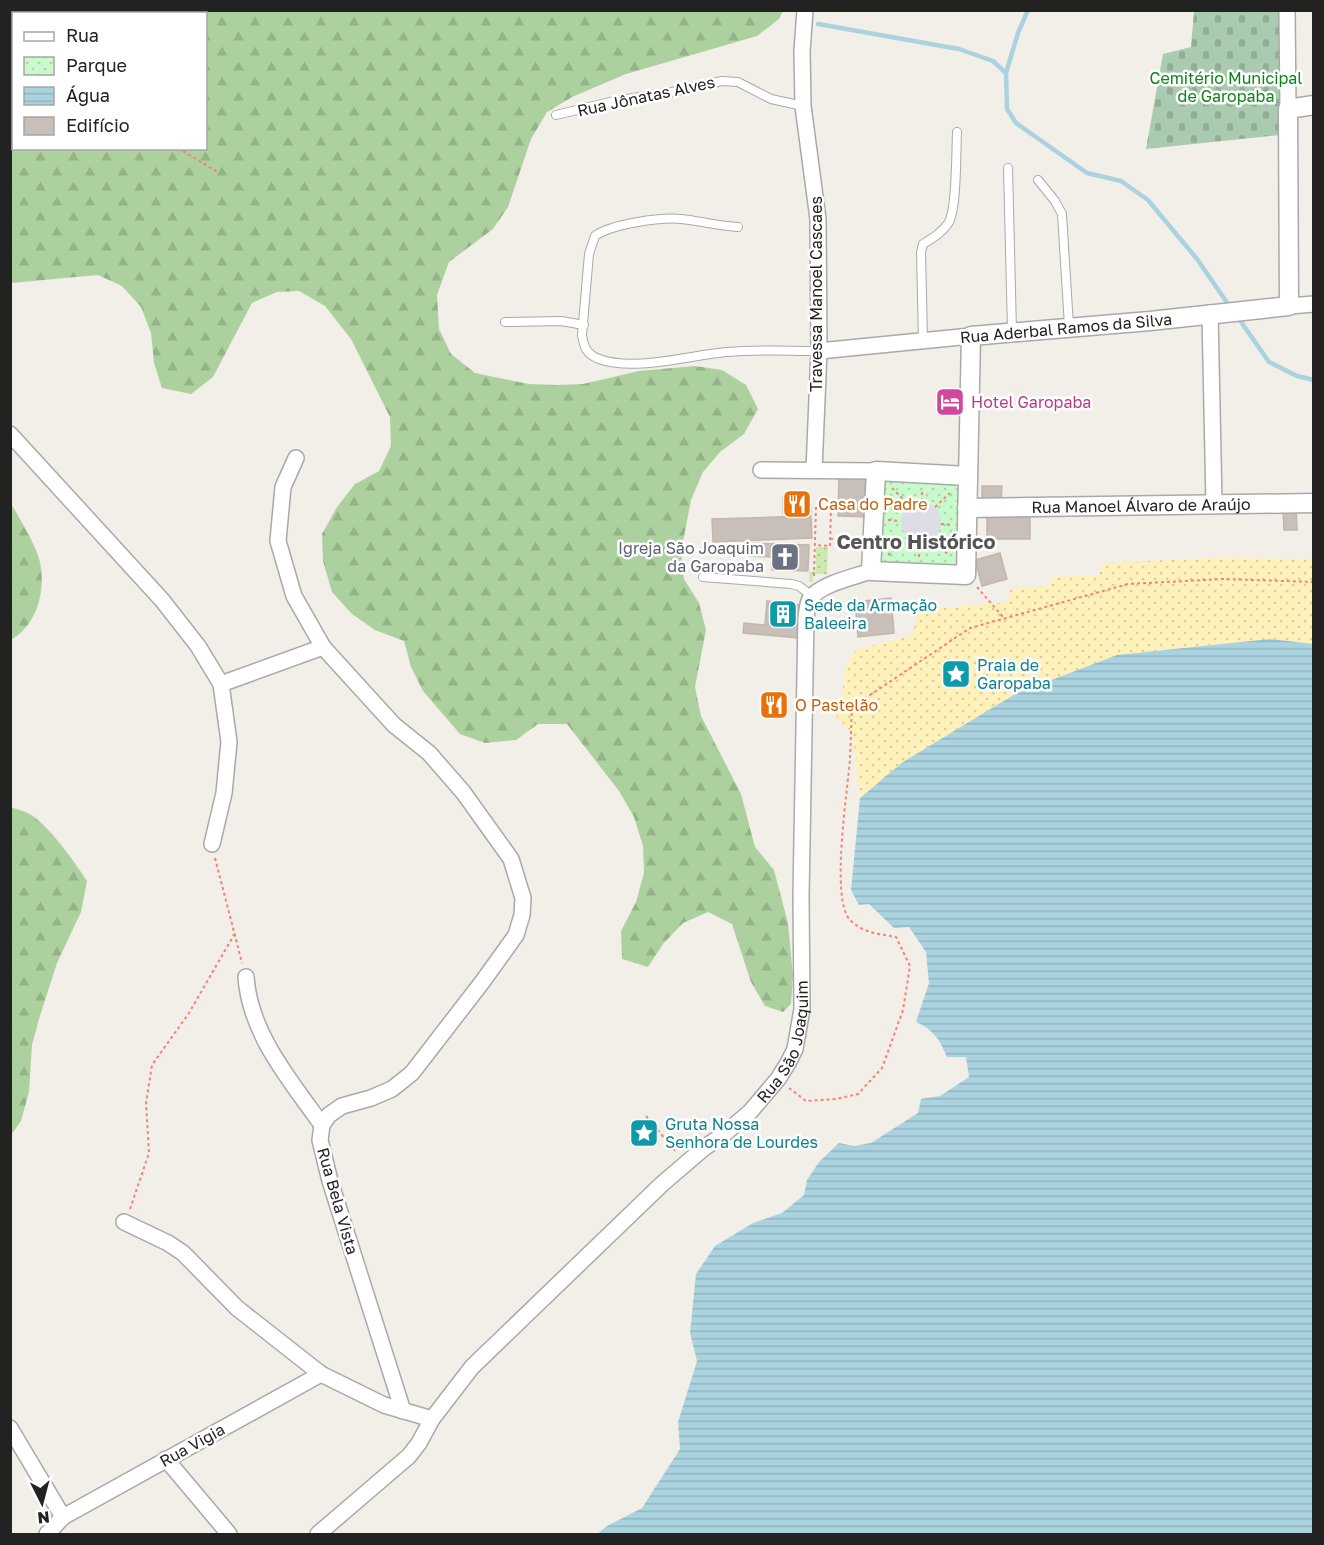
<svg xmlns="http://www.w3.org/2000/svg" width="1324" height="1545" font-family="'Golos Text',sans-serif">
<defs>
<pattern id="grass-dots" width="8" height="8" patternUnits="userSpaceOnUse" patternTransform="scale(1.5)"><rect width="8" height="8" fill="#cdebb0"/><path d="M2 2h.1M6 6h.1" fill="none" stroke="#b0c997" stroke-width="1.8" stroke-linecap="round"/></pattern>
<pattern id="forest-firs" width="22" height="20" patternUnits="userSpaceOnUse" patternTransform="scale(1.5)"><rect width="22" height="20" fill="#add19e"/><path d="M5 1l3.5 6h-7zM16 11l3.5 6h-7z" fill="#95b388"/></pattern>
<pattern id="sand-dots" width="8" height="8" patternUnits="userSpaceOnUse" patternTransform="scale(1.5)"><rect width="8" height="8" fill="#fff1ba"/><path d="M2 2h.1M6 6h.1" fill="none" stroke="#dacea0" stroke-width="1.8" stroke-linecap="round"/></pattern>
<pattern id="cemetery-stones" width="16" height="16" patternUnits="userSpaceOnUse" patternTransform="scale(1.5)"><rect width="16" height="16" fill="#aacbaf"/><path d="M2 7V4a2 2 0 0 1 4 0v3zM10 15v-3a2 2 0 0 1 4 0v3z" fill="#92ae96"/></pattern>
<pattern id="park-dots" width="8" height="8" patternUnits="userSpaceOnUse" patternTransform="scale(1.5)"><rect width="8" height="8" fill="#c8facc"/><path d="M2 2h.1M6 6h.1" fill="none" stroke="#acd6af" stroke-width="1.8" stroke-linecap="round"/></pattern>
<pattern id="water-rules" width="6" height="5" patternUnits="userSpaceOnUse" patternTransform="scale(1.5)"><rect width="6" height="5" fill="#aad3df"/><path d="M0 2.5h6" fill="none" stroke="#92b5bf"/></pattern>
</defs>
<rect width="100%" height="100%" fill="#f2efe9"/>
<!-- grass -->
<path fill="url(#grass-dots)" d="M 816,547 L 828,547 L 827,574 L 814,574 L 813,582 L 809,582 L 809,572 L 816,571 Z"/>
<!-- forest -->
<g fill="url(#forest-firs)" fill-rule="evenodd">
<path d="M 10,11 L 783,11 L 779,19 L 757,36 L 626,74 L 572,97 L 547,112 L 531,139 L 508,207 L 493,229 L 449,262 L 437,295 L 439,329 L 451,354 L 475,373 L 529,384 L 556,385 L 583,384 L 639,371 L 695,366 L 722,370 L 746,385 L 758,409 L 744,434 L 720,452 L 703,472 L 691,500 L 681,552 L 684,579 L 699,603 L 706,630 L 695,687 L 701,716 L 741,794 L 755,847 L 774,870 L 788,923 L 793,976 L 791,1004 L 783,1012 L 765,1006 L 751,982 L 732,924 L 708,912 L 683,923 L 663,944 L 648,967 L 622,959 L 621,931 L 636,902 L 644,873 L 643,846 L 634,817 L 619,791 L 567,724 L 538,724 L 516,740 L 485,743 L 460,734 L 423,691 L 411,667 L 404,641 L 375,630 L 352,614 L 332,592 L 323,561 L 322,534 L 337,507 L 355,484 L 379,471 L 391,446 L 390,417 L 351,339 L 325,306 L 299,291 L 277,292 L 252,303 L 213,377 L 191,394 L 162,388 L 154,363 L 151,333 L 141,307 L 122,286 L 98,275 L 11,283 ZM 14,14 L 206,14 L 206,148 L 14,148 Z"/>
<path d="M 11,504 L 16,512 C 24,527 36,545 40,562 C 46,591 37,625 11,640 Z"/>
<path d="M 11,807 C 18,810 26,811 33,816 C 52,830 74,861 87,881 L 81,912 L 57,963 L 39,1019 L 32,1045 L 29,1092 L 21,1121 L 11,1135 Z"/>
</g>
<!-- sand -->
<path fill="url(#sand-dots)" d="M 1213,558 L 1313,559 L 1313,644 L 1270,639 L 1117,655 L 1015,694 L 903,762 L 860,798 L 853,734 L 835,715 L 841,700 L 846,666 L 856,650 L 913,635 L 917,610 L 1008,602 L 1010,589 L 1051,585 L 1051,577 L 1099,575 L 1103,563 Z"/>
<!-- cemetery -->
<path fill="url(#cemetery-stones)" d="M 1194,11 L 1281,11 L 1280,135 L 1146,149 L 1163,54 L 1191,47 Z"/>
<!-- park -->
<path fill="url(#park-dots)" d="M 883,478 L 965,482 L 960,565 L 878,563 Z"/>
<!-- plaza -->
<circle fill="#dddde8" cx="921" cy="522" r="20"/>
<!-- water -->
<path fill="url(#water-rules)" d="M 1270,639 L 1314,644 L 1313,1534 L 597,1534 L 607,1526 L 642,1508 L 680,1449 L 678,1422 L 697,1361 L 690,1333 L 696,1274 L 715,1246 L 753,1223 L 782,1213 L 804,1195 L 807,1180 L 819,1162 L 839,1143 L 854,1146 L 871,1143 L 918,1113 L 921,1099 L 940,1096 L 969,1077 L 966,1057 L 947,1057 C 940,1040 933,1029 916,1022 L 929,983 L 926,952 L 909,927 L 894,928 L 869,904 L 859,905 L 851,890 L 860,798 L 903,762 L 1015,694 L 1117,655 Z"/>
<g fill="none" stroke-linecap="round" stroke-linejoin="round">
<!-- stream -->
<g stroke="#aad3df" stroke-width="4.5">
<path d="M 1028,10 L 1018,33 L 1006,73 L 1007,109 L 1016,123 L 1087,173 L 1121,181 L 1148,200 L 1197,259 L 1230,307"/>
<path d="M 818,24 L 959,49 L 993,61 L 1006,73"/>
<path d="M 1237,316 L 1269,362 L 1297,376 L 1314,380"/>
</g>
</g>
<!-- building -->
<g fill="#c7bfb8" stroke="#c4b6ab" stroke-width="1.5">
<path d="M 839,478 L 871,478 L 870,517 L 838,516 Z"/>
<path d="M 982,486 L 1002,486 L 1001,503 L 982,503 Z"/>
<path d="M 783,496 L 810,496 L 811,512 L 783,513 Z"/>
<path d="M 1296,509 L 1297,530 L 1284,530 L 1283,510 Z"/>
<path d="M 811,516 L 812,538 L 713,542 L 712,519 Z"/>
<rect x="987" y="516" width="43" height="23"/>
<path d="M 750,543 L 809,545 L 808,571 L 772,570 L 773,557 L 749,556 Z"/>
<path d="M 1000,553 L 1007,579 L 982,586 L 975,560 Z"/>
<path d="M 891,598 L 894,633 L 858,637 L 855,602 Z"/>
<path d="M 767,601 L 801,605 L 798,638 L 743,633 L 744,623 L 765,625 Z"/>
</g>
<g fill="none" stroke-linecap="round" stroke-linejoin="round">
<!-- service casing -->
<g stroke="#a9a9a9" stroke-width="10">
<g id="service">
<path d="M 556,115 L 614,101 L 672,92 L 722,81 L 738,82 L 771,99 L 803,106"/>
<path d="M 1008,168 L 1012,331"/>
<path d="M 1038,180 L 1055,201 L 1062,214 L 1069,326"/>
<path d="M 738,227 C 719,226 700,221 681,219 C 661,217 611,224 595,236 L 589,254 L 582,335 C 584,347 586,354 599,359 C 635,372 689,355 727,352 C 757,349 788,351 819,351"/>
<path d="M 505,322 L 561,321 L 584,325"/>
<path d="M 923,341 L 921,252 L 923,244 C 933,238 943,232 949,222 C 957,207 956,152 957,132"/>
<path d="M 703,577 L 791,584 L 799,586 L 812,596"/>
</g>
</g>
<!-- minor casing -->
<g stroke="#a9a9a9" stroke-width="18">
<g id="minor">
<path d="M 805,10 L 802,51 L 803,106 L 818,219 L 819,351 L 814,470"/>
<path d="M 1287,10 L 1288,109"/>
<path d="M 1289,306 L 1314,304"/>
<path d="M 1210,313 L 1214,504"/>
<path d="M 819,351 L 971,336"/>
<path d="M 10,434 L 162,600 L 198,646 L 221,684 L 229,742 L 224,793 L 212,844"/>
<path d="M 296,458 L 283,487 L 278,541 L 294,596 L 323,647 L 394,725 L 429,753 L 463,792 L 511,859 L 523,898 L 522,915 L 516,935 L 483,981 L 412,1073 L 392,1089 L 371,1098 L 342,1106 L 329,1115 L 322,1125 L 320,1140 L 330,1181 L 403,1411"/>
<path d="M 761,470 L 876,471"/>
<path d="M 221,684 L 323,647"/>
<path d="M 246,977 C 250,1034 290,1080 322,1125"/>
<path d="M 124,1222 L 168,1243 L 183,1253 L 237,1308 L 321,1374 L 384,1405 L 432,1419"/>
<path d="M 10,1428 L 63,1517"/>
<path d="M 166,1459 L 229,1534"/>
<path d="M 47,1534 L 63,1517 L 321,1374"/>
<path id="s1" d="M 318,1534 L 409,1456 L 419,1443 L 432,1419 L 472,1367 L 662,1184 L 704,1148 L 723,1135 L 750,1112 L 778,1079 L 788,1063 L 795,1049 L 802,1009 L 801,896 L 806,618 C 807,612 807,604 810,599 C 820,584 854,577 871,571"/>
</g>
</g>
<!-- tertiary casing -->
<g stroke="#a9a9a9" stroke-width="21">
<g id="tertiary">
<path d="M 968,476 L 876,471 L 871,571 L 966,575 L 971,336 L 1150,321 L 1289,306 L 1288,109 L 1314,105"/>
<path id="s2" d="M 967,508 L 1314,503"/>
</g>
</g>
<!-- path -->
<g stroke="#fa8072" stroke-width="2" stroke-dasharray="3 3" stroke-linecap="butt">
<path d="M 113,10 L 113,14"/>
<path d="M 178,148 L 219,173"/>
<path d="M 892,488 L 909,505"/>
<path d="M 922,501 L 922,489"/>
<path d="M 935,507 L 950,493"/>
<path d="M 888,520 L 900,521"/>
<path d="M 941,524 L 952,525"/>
<path d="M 933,538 L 949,556"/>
<path d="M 830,539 L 857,540"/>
<path d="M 888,555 L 907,537"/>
<path d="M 919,557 L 920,542"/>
<path d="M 814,576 L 814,573 L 816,507 L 831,507 L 830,546 L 815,545"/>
<path d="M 977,587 L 1003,617"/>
<path d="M 215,858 L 242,963"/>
<path d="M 789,1088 L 806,1101 L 836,1099 L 858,1094 L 882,1068 L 903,1010 L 910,966 L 896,937 C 879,934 863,933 850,920 C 830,899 848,789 850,758 C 851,741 851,724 852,707 L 970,628 L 1128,584 L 1223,579 L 1314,582"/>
<path d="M 646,1116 L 676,1152"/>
<path d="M 130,1209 L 149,1153 L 146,1103 L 152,1065 L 189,1013 L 235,933"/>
</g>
<!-- service -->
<use href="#service" stroke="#fff" stroke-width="8"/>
<!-- minor -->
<use href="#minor" stroke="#fff" stroke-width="15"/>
<!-- tertiary -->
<use href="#tertiary" stroke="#fff" stroke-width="18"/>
</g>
<!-- icons -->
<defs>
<g id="hotel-square" transform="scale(1.5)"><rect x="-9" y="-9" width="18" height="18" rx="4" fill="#d1479c" stroke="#fff"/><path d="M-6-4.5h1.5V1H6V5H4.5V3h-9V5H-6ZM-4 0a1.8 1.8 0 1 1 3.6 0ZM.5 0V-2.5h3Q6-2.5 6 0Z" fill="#fff"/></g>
<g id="restaurant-square" transform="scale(1.5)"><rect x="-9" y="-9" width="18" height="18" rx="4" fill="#e8710a" stroke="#fff"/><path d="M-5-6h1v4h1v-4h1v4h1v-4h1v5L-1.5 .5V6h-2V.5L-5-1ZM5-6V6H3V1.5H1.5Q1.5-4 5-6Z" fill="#fff"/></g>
<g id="church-square" transform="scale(1.5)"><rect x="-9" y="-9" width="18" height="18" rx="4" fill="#6b7280" stroke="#fff"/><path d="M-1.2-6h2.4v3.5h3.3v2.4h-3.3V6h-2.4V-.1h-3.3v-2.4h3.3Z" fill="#fff"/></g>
<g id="building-square" transform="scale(1.5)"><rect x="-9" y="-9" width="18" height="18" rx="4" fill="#0f9aa8" stroke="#fff"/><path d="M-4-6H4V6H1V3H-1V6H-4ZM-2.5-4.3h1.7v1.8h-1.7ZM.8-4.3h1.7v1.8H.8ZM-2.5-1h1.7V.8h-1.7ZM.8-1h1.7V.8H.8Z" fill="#fff"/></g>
<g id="sight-square" transform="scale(1.5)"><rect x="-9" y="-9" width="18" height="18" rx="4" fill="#0f9aa8" stroke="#fff"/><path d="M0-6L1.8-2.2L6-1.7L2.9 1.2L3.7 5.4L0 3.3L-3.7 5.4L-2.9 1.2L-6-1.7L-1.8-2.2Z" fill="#fff"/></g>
</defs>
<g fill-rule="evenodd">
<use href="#hotel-square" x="950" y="402"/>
<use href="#restaurant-square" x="797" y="504"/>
<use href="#church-square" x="785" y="557"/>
<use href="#building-square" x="783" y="614"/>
<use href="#sight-square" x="956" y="674"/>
<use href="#restaurant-square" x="774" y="705"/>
<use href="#sight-square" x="644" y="1133"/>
</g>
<g text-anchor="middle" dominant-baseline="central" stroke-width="5" stroke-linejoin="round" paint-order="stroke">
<!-- park labels -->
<g font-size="16" fill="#0c8416" stroke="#fff">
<text x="1226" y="78">Cemitério Municipal<tspan x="1226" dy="18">de Garopaba</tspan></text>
</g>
<!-- street labels -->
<g font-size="16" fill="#222" stroke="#fff">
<text transform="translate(646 96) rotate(-12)">Rua Jônatas Alves</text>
<text transform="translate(816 294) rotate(-90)">Travessa Manoel Cascaes</text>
<text transform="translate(1066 328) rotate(-5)">Rua Aderbal Ramos da Silva</text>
<text stroke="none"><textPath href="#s2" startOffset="174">Rua Manoel Álvaro de Araújo</textPath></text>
<text stroke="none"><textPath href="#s1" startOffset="688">Rua São Joaquim</textPath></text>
<text transform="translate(338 1201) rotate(74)">Rua Bela Vista</text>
<text transform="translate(192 1445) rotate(-29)">Rua Vigia</text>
</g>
<!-- hotel labels -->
<g font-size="16" fill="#b23c85" stroke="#fff" text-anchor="start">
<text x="971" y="402">Hotel Garopaba</text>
</g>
<!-- food labels -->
<g font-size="16" fill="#c56008" stroke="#fff" text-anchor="start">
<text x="818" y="504">Casa do Padre</text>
<text x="795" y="705">O Pastelão</text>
</g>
<!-- worship labels -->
<g font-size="16" fill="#5b616d" stroke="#fff" text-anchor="end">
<text x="764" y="548">Igreja São Joaquim<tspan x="764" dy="18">da Garopaba</tspan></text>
</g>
<!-- culture labels -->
<g font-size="16" fill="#0d838f" stroke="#fff" text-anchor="start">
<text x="804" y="605">Sede da Armação<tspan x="804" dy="18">Baleeira</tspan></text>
<text x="977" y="665">Praia de<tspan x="977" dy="18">Garopaba</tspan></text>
<text x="665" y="1124">Gruta Nossa<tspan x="665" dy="18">Senhora de Lourdes</tspan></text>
</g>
<!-- quarter labels -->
<g font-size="20" font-weight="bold" fill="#555" stroke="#fff">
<text x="916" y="541">Centro Histórico</text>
</g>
</g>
<!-- border -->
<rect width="1324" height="1545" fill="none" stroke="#222222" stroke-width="24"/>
<!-- legend -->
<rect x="12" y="12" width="195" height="138" fill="#ffffff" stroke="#a7a7a7" stroke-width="1.5"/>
<rect x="24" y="32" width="30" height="9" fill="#ffffff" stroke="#a7a7a7" stroke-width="1.5"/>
<text x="66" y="42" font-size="18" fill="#222222">Rua</text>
<rect x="24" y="57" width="30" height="18" fill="url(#park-dots)" stroke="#a7a7a7" stroke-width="1.5"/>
<text x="66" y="72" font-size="18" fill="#222222">Parque</text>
<rect x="24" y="87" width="30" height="18" fill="url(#water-rules)" stroke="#a7a7a7" stroke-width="1.5"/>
<text x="66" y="102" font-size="18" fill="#222222">Água</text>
<rect x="24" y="117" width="30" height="18" fill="#c7bfb8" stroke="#a7a7a7" stroke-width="1.5"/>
<text x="66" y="132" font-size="18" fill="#222222">Edifício</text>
<!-- north arrow -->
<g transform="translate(42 1503) rotate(174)" stroke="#ffffff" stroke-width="4.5" paint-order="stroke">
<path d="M0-4.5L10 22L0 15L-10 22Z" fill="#222222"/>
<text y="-9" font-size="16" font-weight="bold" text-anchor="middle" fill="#222222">N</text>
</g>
</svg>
